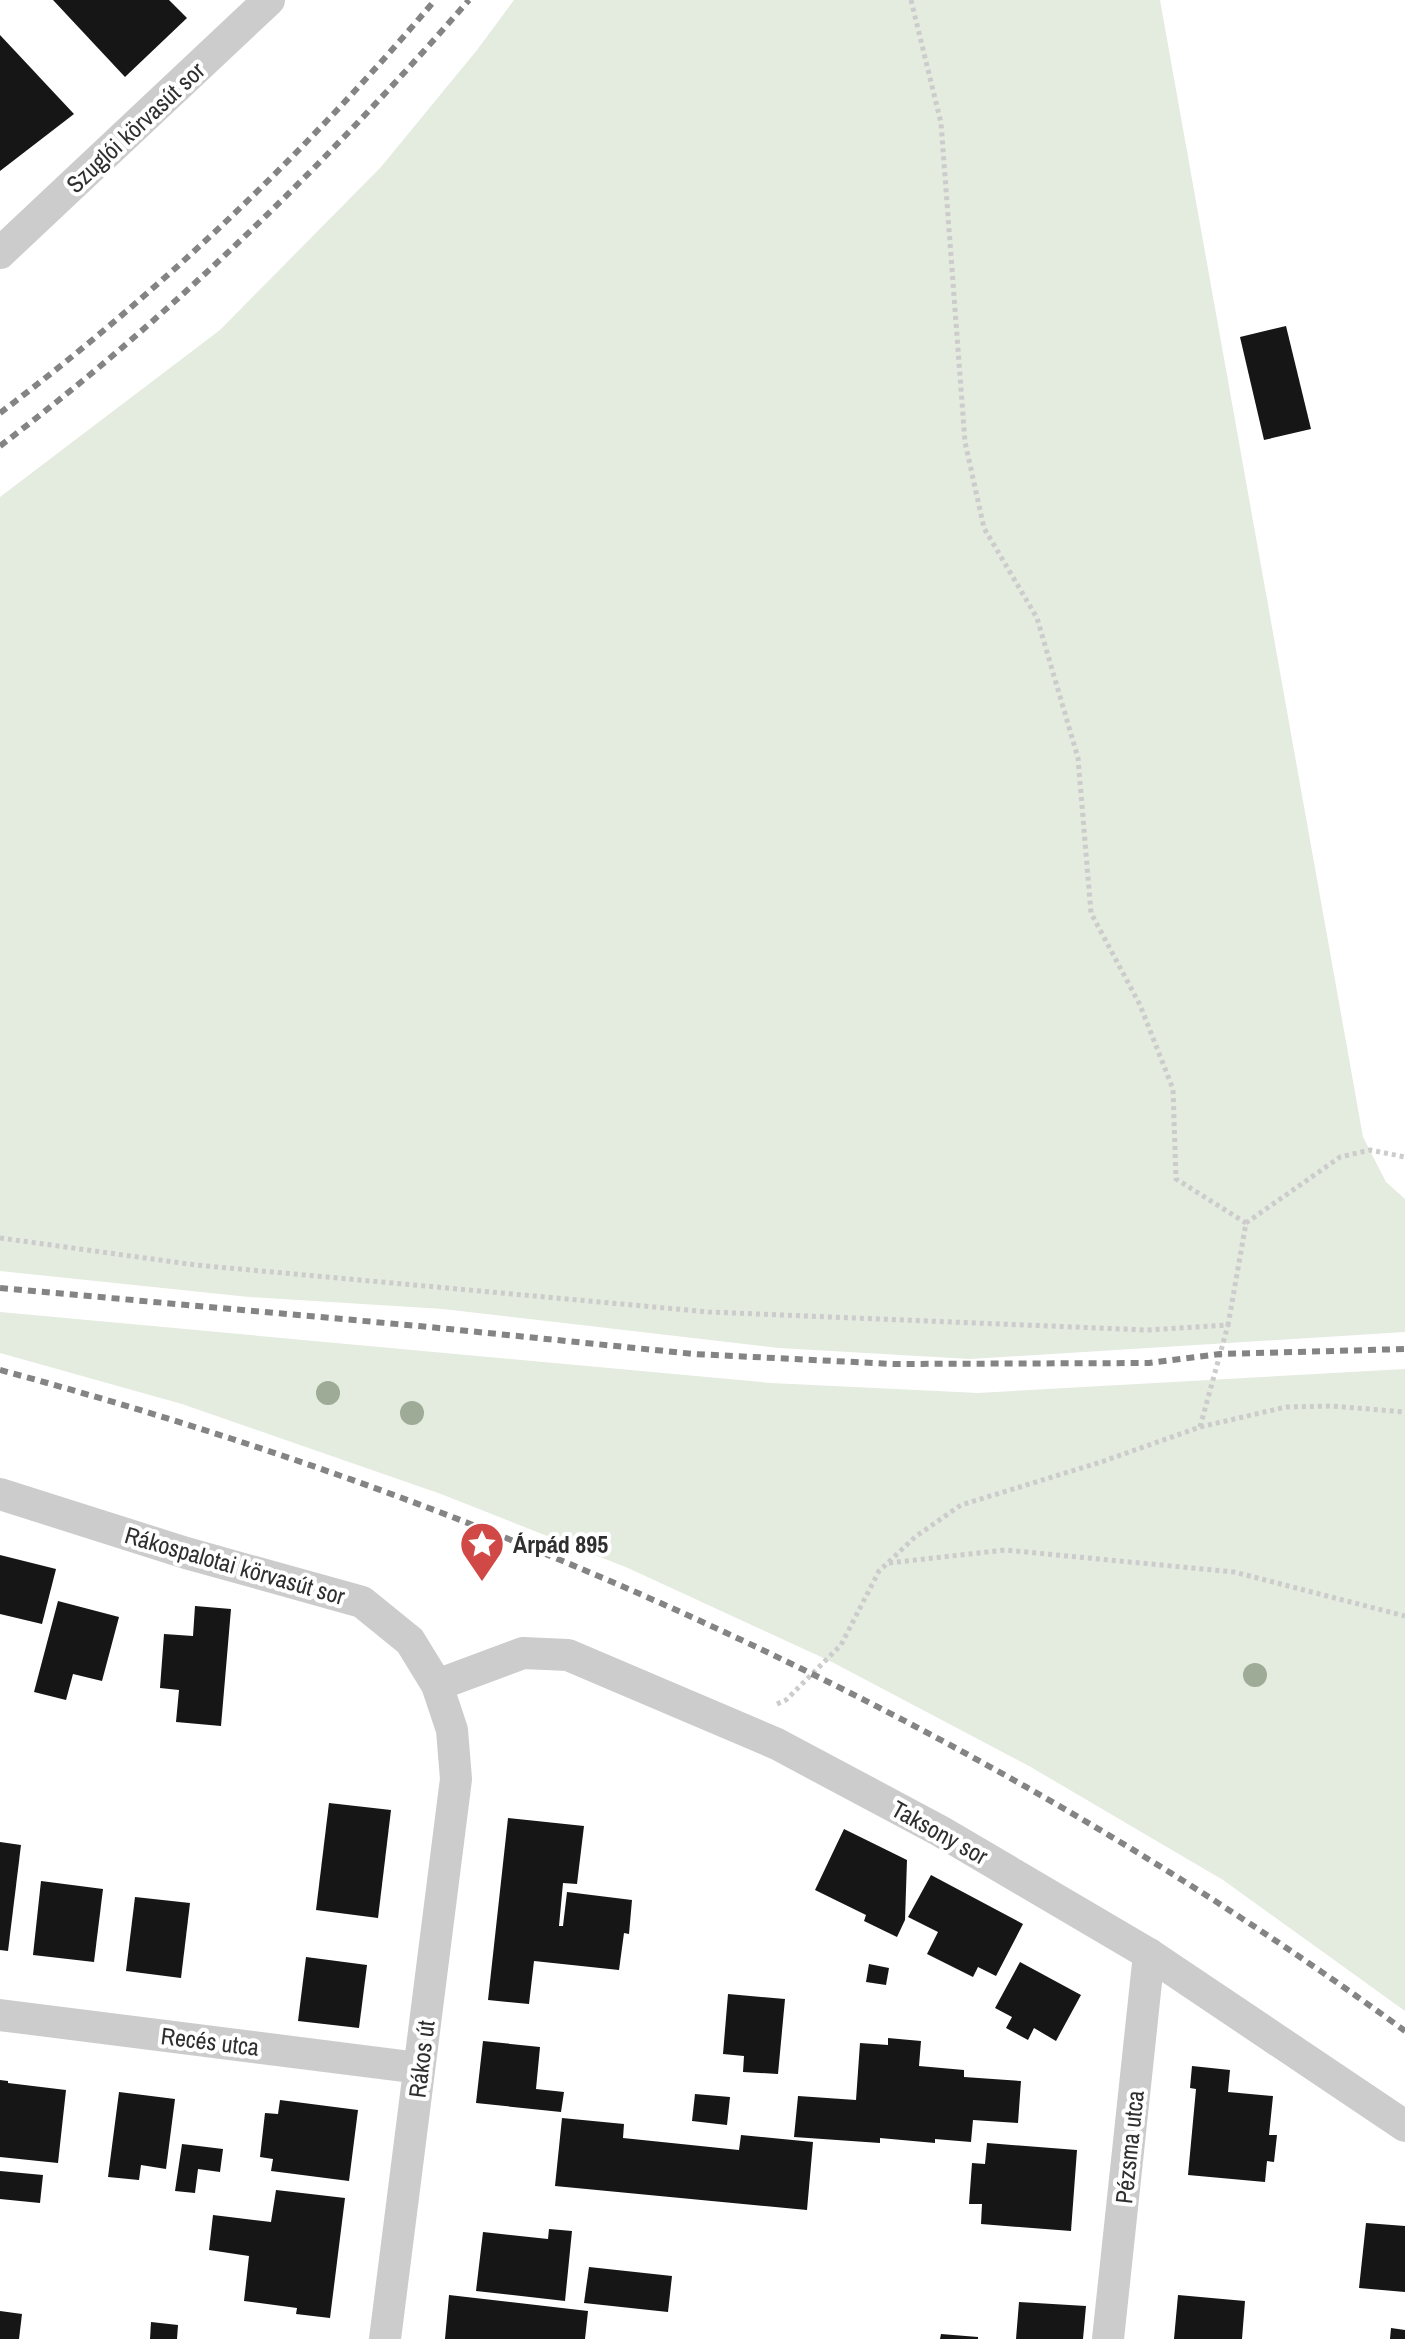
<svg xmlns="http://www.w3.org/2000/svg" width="1405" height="2339" font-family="'Archivo Narrow',sans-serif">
<rect width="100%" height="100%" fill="#fff"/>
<!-- green -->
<g fill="#e4ebdf">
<path d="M 514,0 L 1160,0 L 1363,1137 L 1386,1182 L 1405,1199 L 1405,1332 L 970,1359 L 779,1348 L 443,1309 L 249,1297 L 0,1271 L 0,497 L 220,330 L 381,167 L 477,50 Z"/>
<path d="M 0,1312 L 771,1383 L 978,1393 L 1405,1369 L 1405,2011 L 1223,1880 L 1029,1766 L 832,1662 L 628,1568 L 441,1494 L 182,1404 L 0,1353 Z"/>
</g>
<!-- building -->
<g fill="#161616">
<path d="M 53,0 L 169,0 L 187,18 L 125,77 Z"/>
<path d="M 0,35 L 74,114 L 0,171 Z"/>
<path d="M 1286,326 L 1311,429 L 1264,440 L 1240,337 Z"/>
<path d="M 0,1555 L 56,1569 L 42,1624 L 0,1614 Z"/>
<path d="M 58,1601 L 119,1617 L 102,1681 L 73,1674 L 66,1700 L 34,1692 Z"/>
<path d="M 195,1606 L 231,1609 L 221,1726 L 176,1722 L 179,1690 L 160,1688 L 164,1634 L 193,1636 Z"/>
<path d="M 329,1803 L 391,1810 L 378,1918 L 316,1910 Z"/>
<path d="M 508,1818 L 584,1826 L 577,1884 L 563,1883 L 559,1926 L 563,1926 L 567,1892 L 632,1900 L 629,1934 L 624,1933 L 619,1970 L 534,1961 L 529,2004 L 488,2000 Z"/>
<path d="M 844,1829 L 907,1860 L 905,1920 L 897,1937 L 864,1921 L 866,1915 L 815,1890 Z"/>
<path d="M 0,1842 L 21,1845 L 8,1951 L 0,1950 Z"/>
<path d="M 931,1875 L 1023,1924 L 996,1976 L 978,1967 L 973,1977 L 927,1954 L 938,1932 L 908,1917 Z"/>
<path d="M 41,1881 L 103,1889 L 94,1962 L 33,1955 Z"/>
<path d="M 135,1897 L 190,1903 L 181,1978 L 126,1971 Z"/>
<path d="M 306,1957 L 367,1965 L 359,2028 L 298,2021 Z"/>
<path d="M 1020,1962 L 1081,1995 L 1056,2041 L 1034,2028 L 1028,2040 L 1006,2028 L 1012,2017 L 995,2008 Z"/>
<path d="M 869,1964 L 889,1968 L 886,1985 L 866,1982 Z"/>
<path d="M 728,1994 L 785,1999 L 778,2074 L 743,2072 L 744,2056 L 723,2054 Z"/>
<path d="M 888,2038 L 921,2041 L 919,2066 L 964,2070 L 964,2077 L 1021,2081 L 1018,2123 L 973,2120 L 971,2142 L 935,2139 L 935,2143 L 880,2138 L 880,2143 L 794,2137 L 798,2096 L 856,2100 L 860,2043 L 888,2045 Z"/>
<path d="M 483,2041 L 540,2047 L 536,2089 L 564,2092 L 561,2112 L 476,2103 Z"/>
<path d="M 1192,2066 L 1230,2070 L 1228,2092 L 1273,2096 L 1269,2135 L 1277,2135 L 1274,2162 L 1267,2161 L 1265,2182 L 1188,2175 L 1196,2089 L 1190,2088 Z"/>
<path d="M 0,2080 L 8,2081 L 8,2083 L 66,2090 L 58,2163 L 0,2157 Z"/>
<path d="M 119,2092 L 175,2099 L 166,2169 L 141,2165 L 139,2180 L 108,2177 Z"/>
<path d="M 695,2094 L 730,2097 L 727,2125 L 692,2121 Z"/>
<path d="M 280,2100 L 358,2110 L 349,2181 L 271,2171 L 273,2159 L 260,2157 L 265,2113 L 278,2114 Z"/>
<path d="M 562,2118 L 624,2124 L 623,2138 L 739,2150 L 741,2135 L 813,2142 L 807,2210 L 555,2186 Z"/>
<path d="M 987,2143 L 1077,2150 L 1071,2231 L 981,2224 L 982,2204 L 969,2204 L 972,2163 L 985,2164 Z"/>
<path d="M 182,2144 L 223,2149 L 220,2172 L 198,2169 L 195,2193 L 175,2191 Z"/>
<path d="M 0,2171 L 43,2175 L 40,2203 L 0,2199 Z"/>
<path d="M 276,2190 L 345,2198 L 330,2318 L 296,2314 L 297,2308 L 244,2301 L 249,2256 L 209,2250 L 213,2215 L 271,2222 Z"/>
<path d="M 1366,2223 L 1405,2226 L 1405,2292 L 1359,2288 Z"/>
<path d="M 549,2229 L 572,2231 L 565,2301 L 476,2291 L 483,2232 L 548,2239 Z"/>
<path d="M 589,2267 L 672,2276 L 668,2312 L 584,2303 Z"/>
<path d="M 449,2295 L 588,2311 L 585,2339 L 445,2339 Z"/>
<path d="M 1178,2295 L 1245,2301 L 1242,2339 L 1174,2339 Z"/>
<path d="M 1019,2302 L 1086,2306 L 1083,2339 L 1016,2339 Z"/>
<path d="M 0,2311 L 22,2314 L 19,2339 L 0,2339 Z"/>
<path d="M 151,2322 L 178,2325 L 177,2339 L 150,2339 Z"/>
<path d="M 1391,2328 L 1405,2330 L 1405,2339 L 1390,2339 Z"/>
<path d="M 941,2334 L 978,2337 L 978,2339 L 940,2339 Z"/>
</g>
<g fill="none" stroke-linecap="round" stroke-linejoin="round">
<!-- path -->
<g stroke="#ccc" stroke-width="5" stroke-dasharray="4 4" stroke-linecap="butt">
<path d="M 911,0 L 941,123 L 965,442 L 984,528 L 1037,618 L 1078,758 L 1091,913 L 1140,1005 L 1173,1089 L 1176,1179 L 1246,1223"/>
<path d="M 0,1238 L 196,1265 L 709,1312 L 1146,1330 L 1228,1325 L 1246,1223 L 1340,1157 L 1370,1150 L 1405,1157"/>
<path d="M 1200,1427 L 1228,1325"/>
<path d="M 889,1563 L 1005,1550 L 1234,1572 L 1405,1616"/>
<path d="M 777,1704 L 786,1700 L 841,1645 L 879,1571 L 915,1537 L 961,1505 L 1101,1462 L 1200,1427 L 1286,1407 L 1332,1406 L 1405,1412"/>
</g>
<!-- street -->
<g stroke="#ccc" stroke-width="32">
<path d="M 0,253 L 269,0"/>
<path d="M 0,1494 L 186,1553 L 362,1602 L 410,1641 L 437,1685 L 452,1730 L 456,1779 L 385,2339"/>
<path d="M 437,1685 L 523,1653 L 568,1655 L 777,1744 L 940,1831 L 1149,1954 L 1405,2126"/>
<path d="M 0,2015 L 419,2068"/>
<path d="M 1108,2339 L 1149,1954"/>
</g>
<!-- rail -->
<g stroke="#848484" stroke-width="6" stroke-dasharray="8 6" stroke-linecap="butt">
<path d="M 0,413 C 160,292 306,153 435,0"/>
<path d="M 0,446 C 173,315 327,163 469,0"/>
<path d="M 0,1288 L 419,1326 L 694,1354 L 894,1364 L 1149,1363 L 1220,1354 L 1405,1349"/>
<path d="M 0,1370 C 502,1505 984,1724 1405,2031"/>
</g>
</g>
<!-- trees -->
<g fill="#9eab96">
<circle cx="328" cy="1393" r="12"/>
<circle cx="412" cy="1413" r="12"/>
<circle cx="1255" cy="1675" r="12"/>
</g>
<!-- icons -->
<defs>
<g id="sight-pin" transform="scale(2.3)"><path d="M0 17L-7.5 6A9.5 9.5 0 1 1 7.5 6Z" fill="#d14946" stroke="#fff"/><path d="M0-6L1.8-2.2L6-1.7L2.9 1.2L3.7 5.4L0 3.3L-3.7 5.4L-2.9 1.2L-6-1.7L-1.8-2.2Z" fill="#fff"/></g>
</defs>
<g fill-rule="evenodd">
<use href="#sight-pin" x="482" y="1544"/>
</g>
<g text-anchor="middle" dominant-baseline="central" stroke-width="8" stroke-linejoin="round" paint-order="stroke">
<!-- street labels -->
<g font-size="24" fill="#2f2f2f" stroke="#fff">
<text transform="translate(135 127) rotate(-43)">Szuglói körvasút sor</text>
<text transform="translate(235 1565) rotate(16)">Rákospalotai körvasút sor</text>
<text transform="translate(940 1832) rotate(29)">Taksony sor</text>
<text transform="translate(210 2041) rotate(7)">Recés utca</text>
<text transform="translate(421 2059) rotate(-83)">Rákos út</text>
<text transform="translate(1129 2147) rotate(-84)">Pézsma utca</text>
</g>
<!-- poi labels -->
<g font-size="24" font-weight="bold" fill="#2f2f2f" stroke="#fff" text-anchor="start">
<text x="513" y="1544">Árpád 895</text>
</g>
</g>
</svg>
